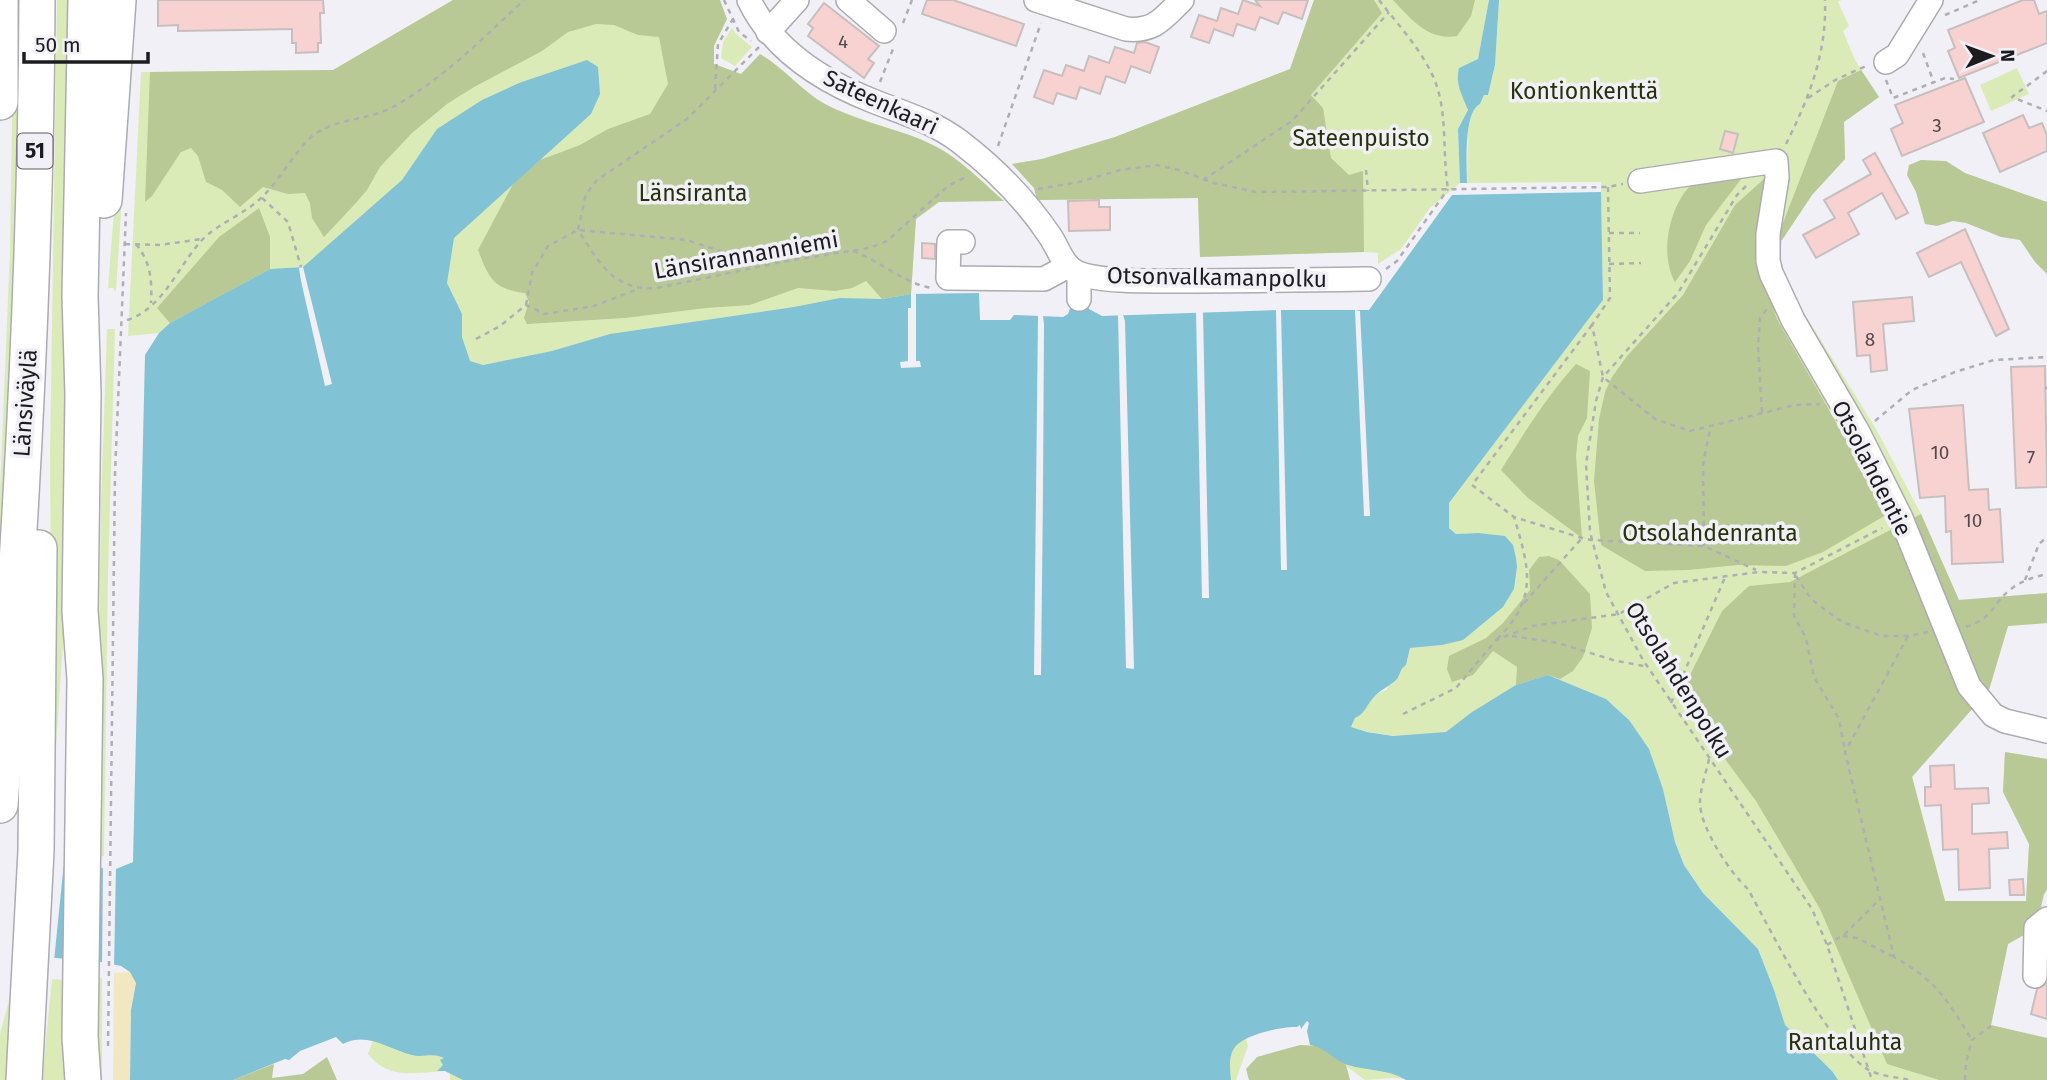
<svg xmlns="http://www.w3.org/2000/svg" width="2047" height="1080" font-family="'Fira Sans',sans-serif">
<rect width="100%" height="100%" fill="#f1f0f7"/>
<!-- green -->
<g fill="#daebb7">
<path d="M 14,0 L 20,0 L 17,251 L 0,629 L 0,489 L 10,251 Z"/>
<path d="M 57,0 L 72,0 L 63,644 L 52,803 L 50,453 Z"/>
<path d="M 453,0 L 715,0 L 714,64 L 921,141 L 911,294 L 482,365 L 470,361 L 311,260 L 303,267 L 294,267 L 201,307 L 170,323 L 159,333 L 128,336 L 141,72 L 333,70 Z"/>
<path d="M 1314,0 L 1489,0 L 1478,59 L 1459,68 L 1468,110 L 1458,129 L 1460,183 L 1430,208 L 1401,249 L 1378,264 L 1378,253 L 1364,252 L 1200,257 L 1198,198 L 1037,200 L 1034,188 L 1012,164 L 1042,159 L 1115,137 L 1290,69 Z"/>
<path d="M 1499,0 L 1841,0 L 1838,2 L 1849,26 L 1843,31 L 1855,60 L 1879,97 L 1844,122 L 1845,159 L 1812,195 L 1782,240 L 1780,263 L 1802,310 L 1875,427 L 1921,514 L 1959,600 L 2047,593 L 2047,623 L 2008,626 L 1989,690 L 1912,776 L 1945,901 L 2026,901 L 2029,844 L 2003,792 L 2005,752 L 2047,759 L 2047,890 L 2044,894 L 2036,928 L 2008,944 L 1991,1026 L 1887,1063 L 1939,1080 L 1838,1080 L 1832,1071 L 1784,1025 L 1774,990 L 1758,949 L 1703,893 L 1684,865 L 1675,842 L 1663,789 L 1629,720 L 1606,699 L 1548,675 C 1520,684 1494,697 1470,714 C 1463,719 1456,726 1448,731 C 1427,742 1373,735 1351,727 L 1355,718 L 1375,695 L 1386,690 L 1400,669 L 1406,665 L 1410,648 L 1442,645 L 1503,607 L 1514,589 L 1517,567 L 1478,533 L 1456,534 L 1449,528 L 1449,503 L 1603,300 L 1601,182 L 1467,183 L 1468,126 L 1474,107 L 1480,104 L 1484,95 L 1488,95 L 1495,65 Z"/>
<path d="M 732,28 L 736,34 L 752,47 L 735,66 L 721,58 L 723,42 Z"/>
<path d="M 2017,68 L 2029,94 L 1991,111 L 1980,85 Z"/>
<path d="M 127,114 L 116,292 L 113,288 L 109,288 L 108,290 C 112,231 117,173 127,114 Z"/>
<path d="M 107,329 L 115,329 L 108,573 L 104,856 L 96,856 L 101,505 Z"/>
<path d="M 95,978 L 102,978 L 102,1080 L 94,1080 Z"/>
<path d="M 52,979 L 67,980 L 65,1080 L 42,1080 Z"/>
<path d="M 13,986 L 12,1080 L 0,1080 L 0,1034 Z"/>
<path d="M 351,999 L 493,1080 L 450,1080 L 450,1074 L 445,1071 C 416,1073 388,1080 368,1054 L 373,1040 L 361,1038 L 352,1041 Z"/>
<path d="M 1307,1031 L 1313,1037 L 1425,1080 L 1392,1078 L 1365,1080 L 1319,1046 L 1310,1045 Z"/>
<path d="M 1245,1035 L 1248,1046 L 1236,1080 L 1222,1080 L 1220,1054 Z"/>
</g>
<!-- forest -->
<g fill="#b8c996">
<path d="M 453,0 L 720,0 L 727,19 L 714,46 L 714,64 L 741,74 L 760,54 C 785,68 803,93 829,106 C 867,126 914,130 950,155 C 969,168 986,185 1004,201 L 939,202 L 916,219 L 911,294 L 882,299 L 866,281 L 852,288 L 835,291 L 798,288 L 750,305 L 706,308 L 625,318 L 527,324 L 524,318 L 529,302 L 525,293 C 493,289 489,278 478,250 L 513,184 L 540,160 L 580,145 L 608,129 L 650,114 L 668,84 L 659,37 L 638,35 L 614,25 L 596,24 L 568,32 L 542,51 L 474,87 L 447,104 L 412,133 L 380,167 L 367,190 L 355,204 L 324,237 L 312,218 L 310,203 L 305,193 L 288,194 L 263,187 L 240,207 L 222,190 L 206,182 L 198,156 L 191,148 L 181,152 L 152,196 L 145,202 L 150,72 L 333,70 Z"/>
<path d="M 1314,0 L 1374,0 L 1382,13 L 1311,95 L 1323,108 L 1331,158 L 1349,175 L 1363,171 L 1364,252 L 1200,257 L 1198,198 L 1037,200 L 1034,188 L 1012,164 L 1042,159 L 1115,137 L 1290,69 Z"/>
<path d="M 1393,0 L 1475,0 L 1471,16 L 1457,36 C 1428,41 1411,19 1393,0 Z"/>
<path d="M 1861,70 L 1879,97 L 1844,122 L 1845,159 L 1812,195 L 1782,240 L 1776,241 L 1838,81 Z"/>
<path d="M 1921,160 L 1946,161 L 1965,173 L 2047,202 L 2047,274 L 2035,262 L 2020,240 L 2001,237 L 1966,223 L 1953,221 L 1937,226 L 1925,224 L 1916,192 L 1907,175 L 1909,165 Z"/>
<path d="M 1774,170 L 1763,281 L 1777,319 L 1852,450 L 1886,515 L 1823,552 L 1786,566 L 1738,565 L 1688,570 L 1645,571 L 1601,545 L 1594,481 L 1599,419 L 1605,392 L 1612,377 L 1627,356 L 1683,295 L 1735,205 Z"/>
<path d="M 1721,175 L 1742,178 L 1706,225 L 1690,261 L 1675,282 C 1659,254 1669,204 1694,182 C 1700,177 1713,176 1721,175 Z"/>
<path d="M 259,208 L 270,237 L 270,269 L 170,323 L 157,308 L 219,237 Z"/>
<path d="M 1576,364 L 1590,371 L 1587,418 L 1578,436 L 1576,456 L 1582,538 L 1528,498 L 1501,470 C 1524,433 1547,396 1576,364 Z"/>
<path d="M 1921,514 L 1959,600 L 2047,593 L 2047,623 L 2008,626 L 1989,690 L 1912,777 L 1945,901 L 2026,901 L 2029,844 L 2003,792 L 2005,752 L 2047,759 L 2047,890 L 2044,894 L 2036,928 L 2008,944 L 1991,1025 L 2047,1038 L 2047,1080 L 1939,1080 L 1887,1064 L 1820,909 L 1756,801 L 1679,697 L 1722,611 L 1749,586 L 1790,582 Z"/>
<path d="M 1549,556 L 1559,560 L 1590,594 L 1592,628 L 1583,657 L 1573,671 L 1560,679 L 1548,675 L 1516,685 L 1517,667 L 1493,651 L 1473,675 L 1452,682 L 1447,669 L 1449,656 L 1486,638 L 1503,623 L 1530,590 L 1529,570 L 1539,557 Z"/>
<path d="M 1300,1045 L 1319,1046 L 1346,1065 L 1350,1080 L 1249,1080 L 1246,1069 L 1257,1057 Z"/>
<path d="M 327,1057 L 337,1080 L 233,1080 L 274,1064 L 272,1078 L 303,1074 Z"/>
</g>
<!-- sand -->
<path fill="#f1e8c2" d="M 130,972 L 136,982 L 131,1010 L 130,1080 L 113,1080 L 114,973 Z"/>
<!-- water -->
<g fill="#81c2d5">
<path d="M 1489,0 L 1499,0 L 1495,65 L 1488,95 L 1484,95 L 1480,104 C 1463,112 1467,165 1467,183 L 1460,183 L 1458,129 L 1468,110 C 1462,95 1455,84 1459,68 L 1478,59 Z"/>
<path d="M 587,60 L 598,67 L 600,94 L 591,114 L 454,238 L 447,283 L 462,314 L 462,337 L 470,361 L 483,365 L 552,351 L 610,334 L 794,307 L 840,298 L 882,299 L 911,294 L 979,293 L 980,320 L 1010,320 L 1014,315 L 1063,317 L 1068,314 L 1072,303 L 1087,302 L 1089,309 L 1102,316 L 1281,310 L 1369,310 L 1452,195 L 1601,192 L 1603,300 L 1449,503 L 1449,528 L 1456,534 L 1478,533 L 1505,536 L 1513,545 L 1516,558 L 1517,567 L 1514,589 L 1503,607 L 1463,640 L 1442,645 L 1410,648 L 1406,665 C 1400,669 1401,673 1397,679 C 1390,686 1380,690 1374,697 C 1366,705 1366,713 1355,718 L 1351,727 L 1367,732 L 1393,736 L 1446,732 L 1472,712 L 1516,685 L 1548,675 L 1606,699 L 1629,720 L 1649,749 L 1663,789 L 1675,842 L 1684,865 L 1703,893 L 1758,949 L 1774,990 L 1785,1025 L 1832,1071 L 1838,1080 L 1406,1080 C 1388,1069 1368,1071 1348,1065 C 1334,1061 1326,1047 1310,1045 L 1307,1031 L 1309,1023 L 1307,1021 L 1301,1029 L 1300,1025 L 1297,1027 C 1282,1026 1244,1035 1235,1047 C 1228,1056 1230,1070 1231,1080 L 463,1080 L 445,1071 L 437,1071 L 443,1065 L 440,1060 L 444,1058 C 433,1052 423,1058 412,1055 C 389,1049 366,1031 343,1044 L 336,1037 L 300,1051 L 289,1060 L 285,1059 L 233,1080 L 130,1080 L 131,1010 L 136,983 L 130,972 L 121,966 L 101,962 L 0,953 L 0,861 L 116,869 L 133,862 L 145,355 L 159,333 L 170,323 L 270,269 L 303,267 L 402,180 L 437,129 L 482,100 L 519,83 Z"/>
</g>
<!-- pier -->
<g fill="#f1f0f7">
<path d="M 303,267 L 332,384 L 325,386 L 301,281 L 299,268 Z"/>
<path d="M 911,294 L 916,294 L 916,361 L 920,361 L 921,367 L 901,368 L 900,362 L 908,361 L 908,308 L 911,308 Z"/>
<path d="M 1276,310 L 1281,310 L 1287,570 L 1281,570 Z"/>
<path d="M 1355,310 L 1360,311 L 1370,516 L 1364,516 Z"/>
<path d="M 1196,312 L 1203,312 L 1209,598 L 1202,598 Z"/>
<path d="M 1118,315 L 1123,315 L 1125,321 L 1134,669 L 1126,668 Z"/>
<path d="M 1038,316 L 1043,316 L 1044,324 L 1043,491 L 1041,675 L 1034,675 Z"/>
<path d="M 0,858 L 19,859 L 15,958 L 0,957 Z"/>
<path d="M 25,859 L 64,862 L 54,961 L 20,958 Z"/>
<path d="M 103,864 L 116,865 L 114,969 L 102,966 Z"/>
</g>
<!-- building -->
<g fill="#f8d2d1" stroke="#c7bfbe" stroke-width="2">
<path d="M 158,0 L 323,0 L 324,13 L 320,13 L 321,43 L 318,43 L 318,52 L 296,53 L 296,43 L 292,43 L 292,29 L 178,31 L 178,25 L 158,26 Z"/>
<path d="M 927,0 L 953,0 L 1024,24 L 1016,46 L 922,14 Z"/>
<path d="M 1243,0 L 1260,6 L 1255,0 L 1308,0 L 1302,19 L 1283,12 L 1278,24 L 1260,17 L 1255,30 L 1237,24 L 1233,36 L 1214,29 L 1209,43 L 1191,37 L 1199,15 L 1217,21 L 1221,8 L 1238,14 Z"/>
<path d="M 2023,0 L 2034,0 L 2039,14 L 2047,11 L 2047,43 L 1959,78 L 1948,51 L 1955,48 L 1948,30 Z"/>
<path d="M 824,3 L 879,46 L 868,59 L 874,63 L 864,78 L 808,36 L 813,28 L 808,24 Z"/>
<path d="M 1145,42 L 1159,47 L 1150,73 L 1131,66 L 1125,83 L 1106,76 L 1100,94 L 1080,87 L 1076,99 L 1057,93 L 1053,104 L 1034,97 L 1044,70 L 1062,76 L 1066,65 L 1084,71 L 1089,56 L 1109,63 L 1115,47 L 1134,53 L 1137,43 Z"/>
<path d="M 1965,78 L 1984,122 L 1902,156 L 1891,129 L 1903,123 L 1895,105 Z"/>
<path d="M 2023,115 L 2029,128 L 2042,123 L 2047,135 L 2047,151 L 2000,172 L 1983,133 Z"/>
<path d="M 1725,131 L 1738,134 L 1733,153 L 1720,149 Z"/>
<path d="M 1875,153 L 1908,213 L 1896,219 L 1882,193 L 1848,213 L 1859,234 L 1816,258 L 1803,235 L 1835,218 L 1824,200 L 1871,174 L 1863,160 Z"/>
<path d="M 1099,200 L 1099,207 L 1110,207 L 1110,230 L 1069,231 L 1068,201 Z"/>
<path d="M 1965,229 L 2009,329 L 1996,336 L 1961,262 L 1929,277 L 1917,253 Z"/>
<path d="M 922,243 L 935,244 L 935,259 L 922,258 Z"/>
<path d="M 1912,297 L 1914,321 L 1883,324 L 1887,370 L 1871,372 L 1870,355 L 1857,356 L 1853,302 Z"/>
<path d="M 2045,366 L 2047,487 L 2016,488 L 2011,367 Z"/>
<path d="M 1963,405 L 1969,490 L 1988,489 L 1989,510 L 2000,509 L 2003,562 L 1952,564 L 1951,531 L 1946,532 L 1945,496 L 1920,498 L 1909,409 Z"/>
<path d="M 1954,765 L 1955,789 L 1988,788 L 1989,803 L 1972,804 L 1972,834 L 2007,832 L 2008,848 L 1989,849 L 1990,888 L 1959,890 L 1958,849 L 1943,850 L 1941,805 L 1925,806 L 1925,787 L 1931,787 L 1930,766 Z"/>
<path d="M 2023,879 L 2024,895 L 2010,895 L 2009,880 Z"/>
<path d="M 2047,983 L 2047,1019 L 2031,1014 L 2037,989 Z"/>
</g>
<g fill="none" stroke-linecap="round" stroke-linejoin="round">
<!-- minor casing -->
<g stroke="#acabb2" stroke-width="26">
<g id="minor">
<path d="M 749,0 C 773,50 822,81 873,101 C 903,113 932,121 959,141 C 993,167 1026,200 1050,236 C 1059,249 1063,267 1078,273 C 1100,282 1149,281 1173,281 C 1238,281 1303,280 1369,279"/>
<path d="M 848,0 L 884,31"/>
<path d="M 1036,0 L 1126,29 C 1155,32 1163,18 1182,0"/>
<path d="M 768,32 L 797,0"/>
<path d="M 1886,62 L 1897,55 L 1931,0"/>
<path d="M 1640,181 L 1776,161 L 1777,178 L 1768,234 L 1768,261 L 1771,273 L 1793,320 L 1858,432 L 1901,518 L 1969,686 L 1993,715 L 2005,721 L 2047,731"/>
<path d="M 963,242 L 949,242 L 948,278 L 1044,279 L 1068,266"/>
<path d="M 1079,299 L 1079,274"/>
<path d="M 2035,976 L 2036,928 L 2047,919"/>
</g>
</g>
<!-- highway casing -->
<g stroke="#acabb2" stroke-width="38">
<g id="highway">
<path d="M 0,102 L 0,0"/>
<path d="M 104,200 L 118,0"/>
<path d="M 0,805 C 21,537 36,269 37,0"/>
<path d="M 24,1080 L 36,851 L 39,548"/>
<path d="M 83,1080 L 80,1037 L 85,679 L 80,611 L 83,394 L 80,296 L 86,0"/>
</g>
</g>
<!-- path -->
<g stroke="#afaeb4" stroke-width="2.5" stroke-dasharray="5 5" stroke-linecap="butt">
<path d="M 724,0 L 739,32 L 751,41"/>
<path d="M 1379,0 C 1398,25 1423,51 1435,81 C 1448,115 1442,154 1448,189"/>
<path d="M 1945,15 L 1980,0"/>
<path d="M 903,23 L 912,0"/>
<path d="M 759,47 L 687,119 L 597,180 L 586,194 L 578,230 C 599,262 613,291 656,288 L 787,261 L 869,248 L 887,241 L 948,186 L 968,176"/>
<path d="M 1923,53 L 1934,83"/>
<path d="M 2047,71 L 2012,97 L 2047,111"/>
<path d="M 1886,80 L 1893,98 L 1945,78 L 1954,79"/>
<path d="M 880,82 L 893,49"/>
<path d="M 715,89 L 718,44 L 733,19"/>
<path d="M 1808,98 L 1837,79 L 1866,66"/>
<path d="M 1786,144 C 1809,98 1827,53 1825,0"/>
<path d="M 998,146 L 1041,23"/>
<path d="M 1366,170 L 1368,191"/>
<path d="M 1203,180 L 1292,121 L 1389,12"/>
<path d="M 1746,186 L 1737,195 L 1678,293 L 1603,377 L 1596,401 L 1586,464 L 1590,532 L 1606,592 L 1643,660 L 1812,909 L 1827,945 L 1872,1080"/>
<path d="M 1608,187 L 1610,298 L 1592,325 L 1603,377 L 1655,419 L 1690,431 L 1795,405 L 1820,404"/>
<path d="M 1038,189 L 1079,182 L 1120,170 L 1157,165 L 1179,170 L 1214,183 L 1256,192 L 1608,187 L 1623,184"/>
<path d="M 262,198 L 288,222 L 301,267"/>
<path d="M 1609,233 L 1640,233"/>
<path d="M 125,244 L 160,245 L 202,239"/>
<path d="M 136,244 C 151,263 152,280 151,303"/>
<path d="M 853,251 C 881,261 902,283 932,288"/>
<path d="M 1609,264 L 1641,263"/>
<path d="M 1386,269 L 1397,261 L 1448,189"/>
<path d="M 526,305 L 532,273 L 548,246 L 578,230 L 687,240 L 735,256 L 750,268"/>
<path d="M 127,320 C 163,309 178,266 202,240 C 217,224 245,214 262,197 C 280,180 292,156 309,139 C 332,117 366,122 393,107 C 443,79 482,39 524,0"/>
<path d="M 1592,325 L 1472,485 L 1514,517 L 1582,538 L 1591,540 L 1704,546 L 1756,570"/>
<path d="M 476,339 L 500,326 L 526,305 L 545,314 L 594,306 L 638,289"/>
<path d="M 2045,388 L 2047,388"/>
<path d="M 1762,412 L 1758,347 L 1760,318 L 1767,309"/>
<path d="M 1875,421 L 1912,390 L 1955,372 L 1994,360 L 2047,357"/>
<path d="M 1704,546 L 1703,464 L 1711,425"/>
<path d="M 1795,573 L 1794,616 L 1806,638 L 1814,677 L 1839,719 L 1845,751"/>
<path d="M 1796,576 L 1811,599 L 1842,622 L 1882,636 L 1908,636 L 1928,632"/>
<path d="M 2025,580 L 2039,544 L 2047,537"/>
<path d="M 1524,603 L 1582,538"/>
<path d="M 1966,627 C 1997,616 1990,605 2011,589 C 2021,581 2034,577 2047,574"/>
<path d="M 1512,636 L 1558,643 L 1613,660 L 1648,667"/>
<path d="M 1908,636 L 1845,752 L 1894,957 C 1937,981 1947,1000 1972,1040"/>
<path d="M 1497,639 C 1539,598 1529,567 1514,517"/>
<path d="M 1671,703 L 1726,575"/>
<path d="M 1403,714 L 1456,688 L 1496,640 L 1532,626 L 1619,614 L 1674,583 L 1759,572 L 1795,573 L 1882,528"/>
<path d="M 1709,759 C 1706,773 1700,789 1700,803 C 1700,827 1730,873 1748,889 C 1774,936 1825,1041 1867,1069 C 1878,1076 1897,1077 1909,1080"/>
<path d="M 1843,936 L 1857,938 L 1894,957"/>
<path d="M 1827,945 L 1845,934 L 1880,899"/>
<path d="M 108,1046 L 115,473 L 126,213"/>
<path d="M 1965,1080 L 1966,1062 L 1972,1040 L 1991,1026"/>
</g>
<!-- minor -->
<use href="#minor" stroke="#fff" stroke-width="23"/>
<!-- highway -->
<use href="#highway" stroke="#fff" stroke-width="35"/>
</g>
<g text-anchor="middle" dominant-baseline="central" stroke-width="7" stroke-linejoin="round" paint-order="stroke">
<!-- number labels -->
<g font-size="19" fill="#53494b">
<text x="843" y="41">4</text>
<text x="1937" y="125">3</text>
<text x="1870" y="339">8</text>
<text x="1940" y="452">10</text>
<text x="2031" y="457">7</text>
<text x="1973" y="520">10</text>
</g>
<!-- shield labels -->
<rect fill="#f1f0f7" stroke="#5c5b5f" stroke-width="2" x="17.5" y="133.5" width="35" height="35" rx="5"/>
<g font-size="21" font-weight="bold" fill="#1c1b1e">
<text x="35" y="151">51</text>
</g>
<!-- park labels -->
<g font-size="23" fill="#27310a" stroke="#f1f0f7">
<text x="1584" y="91">Kontionkenttä</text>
<text x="1361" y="138">Sateenpuisto</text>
<text x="693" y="193">Länsiranta</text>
<text x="1710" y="533">Otsolahdenranta</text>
<text x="1845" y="1042">Rantaluhta</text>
</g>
<!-- street labels -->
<g font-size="23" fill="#1c1b1e" stroke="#f1f0f7">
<text transform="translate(881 102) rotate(25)">Sateenkaari</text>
<text transform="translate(746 255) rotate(-10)">Länsirannanniemi</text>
<text transform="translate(1217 277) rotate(1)">Otsonvalkamanpolku</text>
<text transform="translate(25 403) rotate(-86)">Länsiväylä</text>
<text transform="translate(1872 468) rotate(63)">Otsolahdentie</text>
<text transform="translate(1679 680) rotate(58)">Otsolahdenpolku</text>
</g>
</g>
<!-- north arrow -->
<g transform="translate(1991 56) rotate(89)" stroke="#f1f0f7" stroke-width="5" paint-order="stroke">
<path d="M0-5L12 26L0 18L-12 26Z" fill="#1c1b1e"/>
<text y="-10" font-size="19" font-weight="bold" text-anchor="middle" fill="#1c1b1e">N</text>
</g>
<!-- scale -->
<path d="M24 52v10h124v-10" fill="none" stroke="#1c1b1e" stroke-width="3.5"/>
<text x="35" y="52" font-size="21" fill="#1c1b1e" stroke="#f1f0f7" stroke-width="5" paint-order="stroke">50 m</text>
</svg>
